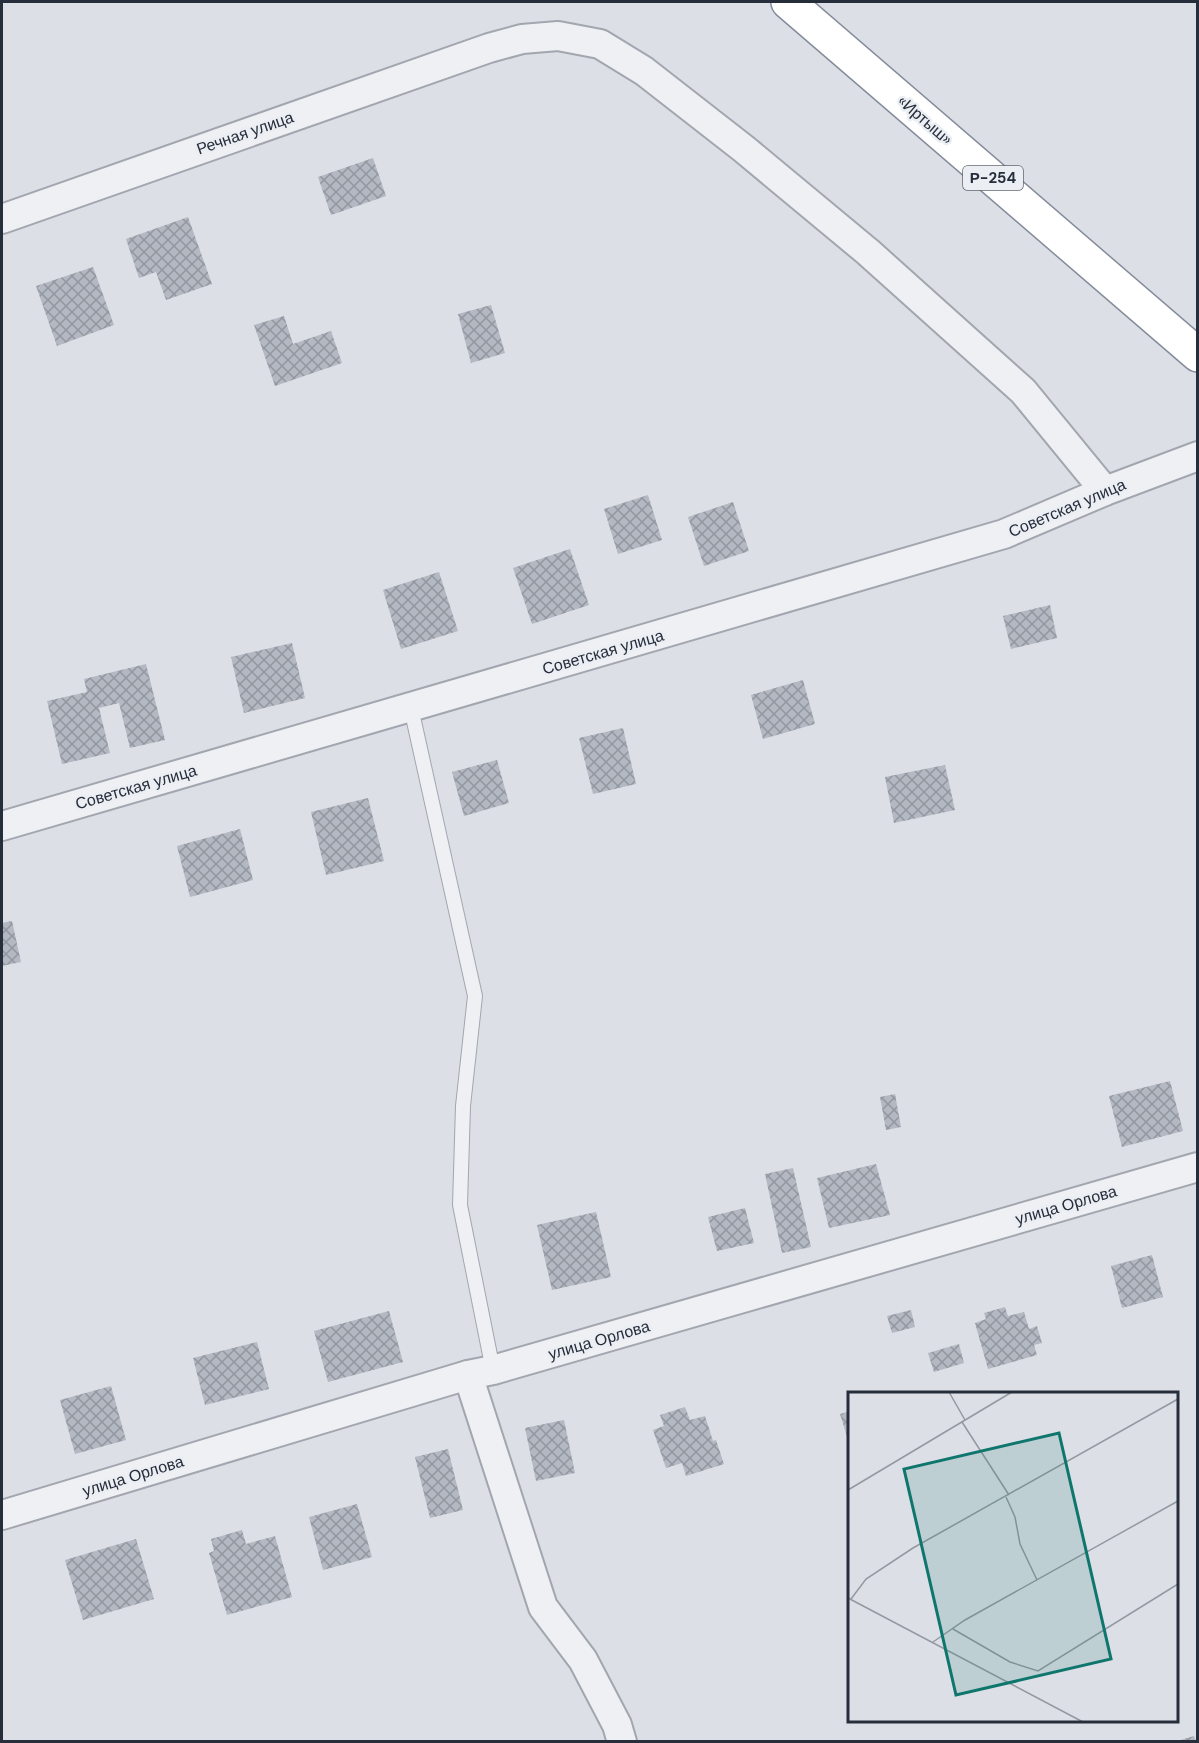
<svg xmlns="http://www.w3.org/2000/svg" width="1199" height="1743" font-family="'DM Sans',sans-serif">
<defs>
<pattern id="building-cross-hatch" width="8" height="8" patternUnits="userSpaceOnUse" patternTransform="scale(1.5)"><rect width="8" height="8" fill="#b3b8c2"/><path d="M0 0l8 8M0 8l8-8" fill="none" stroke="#91969f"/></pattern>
</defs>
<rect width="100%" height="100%" fill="#dcdfe5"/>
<!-- building -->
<g fill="url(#building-cross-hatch)">
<path d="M 373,158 L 386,196 L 331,215 L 318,177 Z"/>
<path d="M 188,217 L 212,284 L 166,300 L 156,272 L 139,278 L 126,239 Z"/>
<path d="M 93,267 L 114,325 L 57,346 L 36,286 Z"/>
<path d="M 491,305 L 505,353 L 471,363 L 458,314 Z"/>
<path d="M 284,316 L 293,344 L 331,331 L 342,363 L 275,386 L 254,325 Z"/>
<path d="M 648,495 L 662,540 L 618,554 L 604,509 Z"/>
<path d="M 733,502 L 749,551 L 704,566 L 688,517 Z"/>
<path d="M 570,549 L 589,605 L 532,624 L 513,568 Z"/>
<path d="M 439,572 L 458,631 L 401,649 L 383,590 Z"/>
<path d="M 1050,605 L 1057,638 L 1011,649 L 1003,616 Z"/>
<path d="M 292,643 L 305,698 L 244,713 L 231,657 Z"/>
<path d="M 146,664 L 165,740 L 130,748 L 119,703 L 99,708 L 110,753 L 62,764 L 47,701 L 87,692 L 84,679 Z"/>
<path d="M 803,680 L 815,724 L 763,739 L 751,695 Z"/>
<path d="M 623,728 L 636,784 L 593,794 L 579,738 Z"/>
<path d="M 497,760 L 509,803 L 464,816 L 452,772 Z"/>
<path d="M 945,765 L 955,810 L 894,823 L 885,777 Z"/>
<path d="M 368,798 L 384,861 L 326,875 L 311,812 Z"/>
<path d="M 240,829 L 253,880 L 190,897 L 177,846 Z"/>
<path d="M 12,921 L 21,962 L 2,966 L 2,923 Z"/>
<path d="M 1170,1081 L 1183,1131 L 1122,1147 L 1109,1096 Z"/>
<path d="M 895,1094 L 901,1127 L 886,1130 L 880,1097 Z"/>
<path d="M 876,1164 L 890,1215 L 829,1228 L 817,1178 Z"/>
<path d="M 793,1168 L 811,1247 L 782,1253 L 765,1174 Z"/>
<path d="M 745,1208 L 754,1243 L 717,1251 L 708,1217 Z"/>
<path d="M 596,1212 L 611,1277 L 552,1290 L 537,1225 Z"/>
<path d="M 1152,1255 L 1163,1297 L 1122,1308 L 1111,1266 Z"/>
<path d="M 1005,1307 L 1008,1316 L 1024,1312 L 1029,1329 L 1037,1326 L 1042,1343 L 1034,1345 L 1037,1355 L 988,1369 L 975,1323 L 986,1319 L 984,1313 Z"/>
<path d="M 911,1310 L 915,1327 L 892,1333 L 887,1316 Z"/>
<path d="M 389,1311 L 403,1362 L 328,1382 L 314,1331 Z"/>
<path d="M 257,1342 L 269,1389 L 205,1405 L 193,1358 Z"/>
<path d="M 959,1344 L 964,1363 L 934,1372 L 928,1353 Z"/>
<path d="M 111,1386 L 126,1440 L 75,1454 L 60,1400 Z"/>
<path d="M 685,1407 L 690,1420 L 705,1416 L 713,1441 L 716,1440 L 724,1464 L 686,1476 L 682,1463 L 666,1468 L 653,1430 L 664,1426 L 660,1415 Z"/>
<path d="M 850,1411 L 850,1443 L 849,1443 L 840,1414 Z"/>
<path d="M 564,1420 L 575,1473 L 536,1481 L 525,1428 Z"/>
<path d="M 448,1449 L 463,1510 L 430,1518 L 415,1457 Z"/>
<path d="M 357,1504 L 372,1557 L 323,1570 L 309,1517 Z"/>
<path d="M 242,1530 L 246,1544 L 275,1536 L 292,1597 L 227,1615 L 209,1553 L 214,1551 L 211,1539 Z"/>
<path d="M 136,1539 L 154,1599 L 83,1620 L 65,1560 Z"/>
<path d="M 1194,1736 L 1196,1742 L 1178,1742 L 1177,1741 Z"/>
</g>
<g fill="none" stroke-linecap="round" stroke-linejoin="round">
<!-- lane casing -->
<g stroke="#a2a6af" stroke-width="16">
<path id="lane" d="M 411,708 L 475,996 L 463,1106 L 460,1205 L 493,1370"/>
</g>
<!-- street casing -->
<g stroke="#a2a6af" stroke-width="32">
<g id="street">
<path d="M 2,219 L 489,48 L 522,39 L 558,36 L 600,44 L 644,71 L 744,149 L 868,252 L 1023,391 L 1105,491"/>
<path d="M 2,826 L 1004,534 L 1105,491 L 1198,456"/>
<path d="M 468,1375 L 543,1607 L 583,1660 L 617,1725 L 622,1742"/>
<path d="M 2,1515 L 468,1375 L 493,1370 L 1198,1167"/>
</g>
</g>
<!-- highway casing -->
<g stroke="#848c9b" stroke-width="36">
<path id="highway" d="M 788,2 L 1198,355"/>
</g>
<!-- lane -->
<use href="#lane" stroke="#eef0f4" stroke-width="14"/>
<!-- street -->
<use href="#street" stroke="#eef0f4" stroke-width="28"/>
<!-- highway -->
<use href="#highway" stroke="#fff" stroke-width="33"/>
</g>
<g text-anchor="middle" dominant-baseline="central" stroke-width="5" stroke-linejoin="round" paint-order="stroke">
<!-- shield labels -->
<rect fill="#ebeef3" stroke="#616772" stroke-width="1.5" x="963" y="166" width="60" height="24" rx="4.5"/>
<g font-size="15" font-weight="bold" fill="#262d3b">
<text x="993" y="178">Р-254</text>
</g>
<!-- street labels -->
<g font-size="16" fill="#262d3b" stroke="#ebeef3">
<text transform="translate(925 120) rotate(41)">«Иртыш»</text>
<text transform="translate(245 133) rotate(-19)">Речная улица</text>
<text transform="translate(1067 508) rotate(-23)">Советская улица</text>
<text transform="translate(603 652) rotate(-16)">Советская улица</text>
<text transform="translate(136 787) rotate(-16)">Советская улица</text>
<text transform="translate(1066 1205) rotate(-16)">улица Орлова</text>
<text transform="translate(599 1340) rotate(-16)">улица Орлова</text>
<text transform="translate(133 1476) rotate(-17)">улица Орлова</text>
</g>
</g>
<!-- overview -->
<g transform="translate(848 1392)">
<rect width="330" height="330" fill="#dcdfe5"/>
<path fill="none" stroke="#9398a1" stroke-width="1.5" d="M 101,0 L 117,28M 114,30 L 161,103M 0,98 L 164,0M 158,105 L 167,125 L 172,152 L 189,188M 0,206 L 235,330M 3,207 L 18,187 L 65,156 L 330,7M 105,237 L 162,270 L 190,279 L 330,192M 85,250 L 117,228 L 330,109"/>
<path fill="#0f766e" fill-opacity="0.15" stroke="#0f766e" stroke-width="3" d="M 211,41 L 263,267 L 108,303 L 56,77 Z"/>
<rect width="330" height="330" fill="none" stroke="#262d3b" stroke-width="3"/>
</g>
<!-- border -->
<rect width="1199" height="1743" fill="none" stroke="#262d3b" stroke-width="6"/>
</svg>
